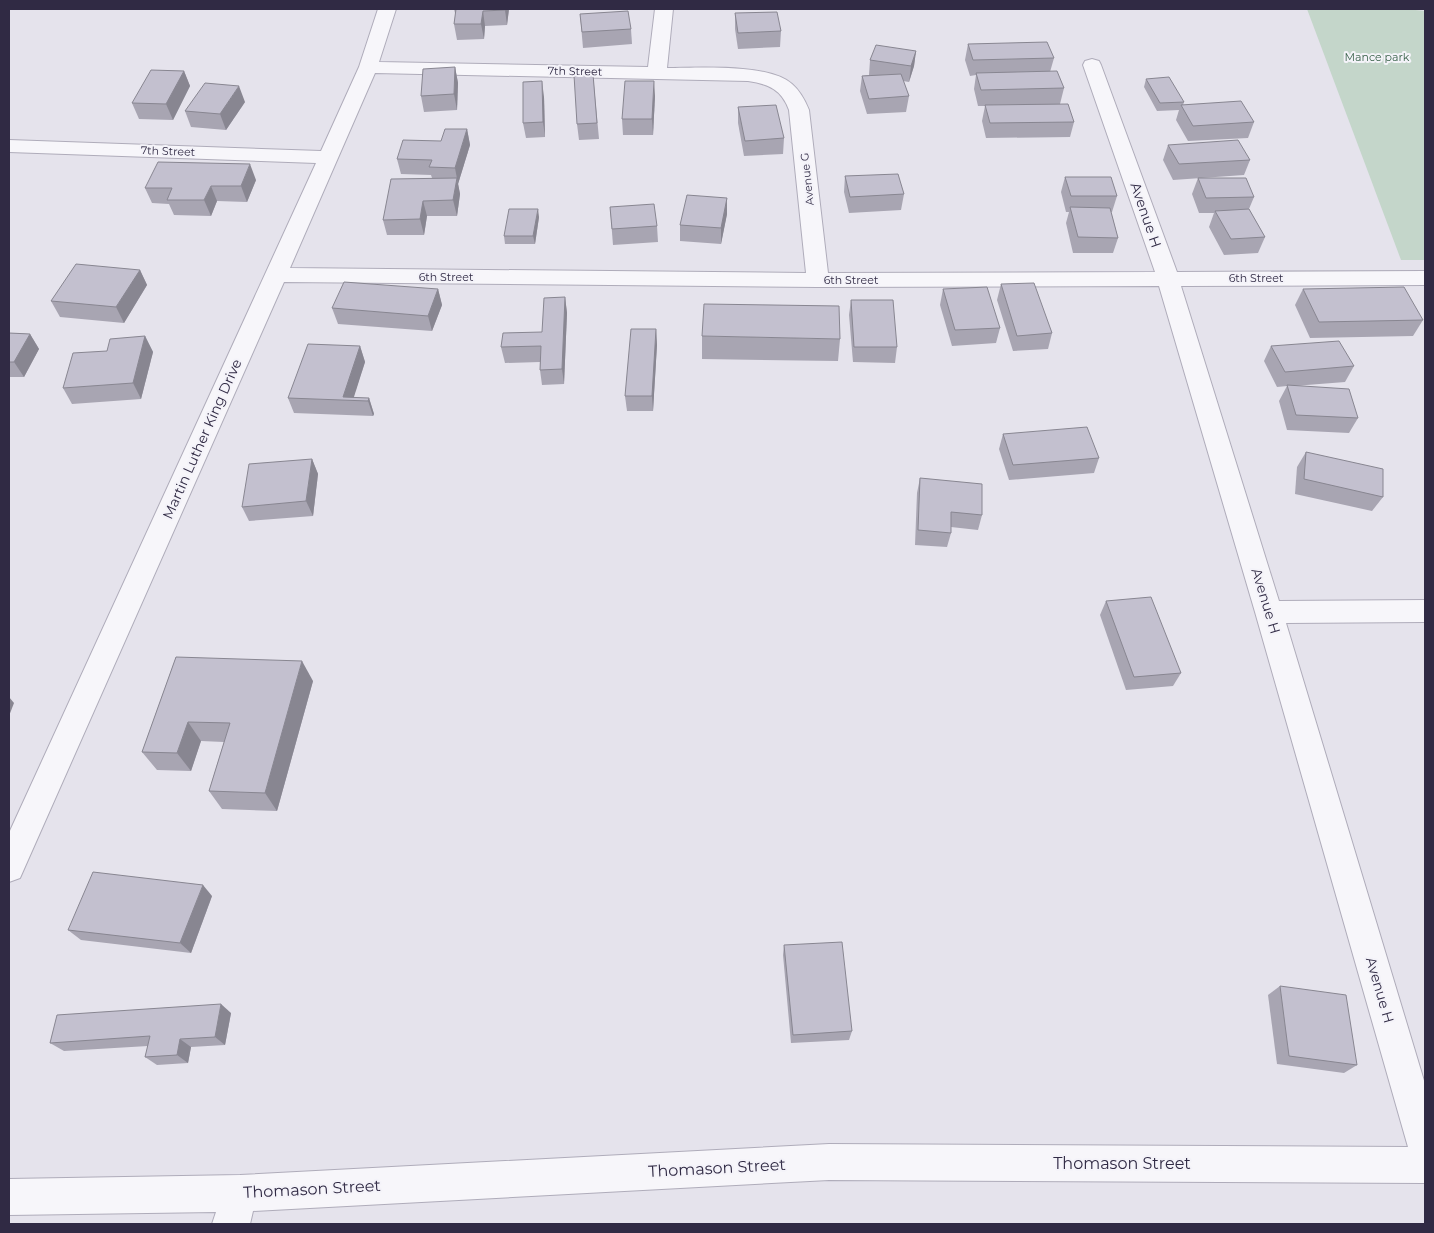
<svg xmlns="http://www.w3.org/2000/svg" width="1434" height="1233" font-family="Montserrat,sans-serif">
<rect width="100%" height="100%" fill="#e5e3ec"/>
<!-- green -->
<path fill="#c4d6ca" d="M 1307,9 L 1406,9 L 1425,11 L 1425,260 L 1401,260 Z"/>
<g fill="none" stroke-linecap="round" stroke-linejoin="round">
<!-- minor casing -->
<g stroke="#afacba" stroke-width="2">
<path id="minor" d="M 378,9 L 396,9 L 379,62 L 648,67 L 655,9 L 673,9 L 667,68 C 698,68 768,63 792,84 C 800,91 805,100 809,110 L 828,273 L 1155,272 L 1083,65 L 1085,61 L 1092,59 L 1099,61 L 1101,65 L 1177,272 L 1425,271 L 1425,285 L 1181,286 L 1279,601 L 1425,600 L 1425,622 L 1286,623 L 1425,1084 L 1425,1183 L 829,1180 L 253,1211 L 250,1224 L 212,1224 L 216,1212 L 9,1215 L 9,1179 L 240,1175 L 829,1144 L 1408,1147 L 1255,612 L 1159,286 L 818,287 L 284,282 L 20,878 L 9,882 L 9,833 L 316,163 L 9,152 L 9,140 L 321,151 L 359,67 ZM 375,73 L 748,81 C 769,84 782,90 789,110 L 806,273 L 290,268 Z"/>
</g>
<!-- minor -->
<use href="#minor" fill="#f7f6fa" fill-rule="evenodd"/>
</g>
<!-- wall -->
<g fill="#a8a5b2">
<path d="M 454,9 L 509,9 L 507,25 L 485,26 L 484,39 L 457,40 L 454,24 L 456,13 L 455,13 Z"/>
<path d="M 735,13 L 781,31 L 780,47 L 738,49 L 735,29 Z"/>
<path d="M 580,14 L 631,29 L 632,44 L 583,48 Z"/>
<path d="M 968,44 L 1054,58 L 1050,72 L 1064,88 L 1060,104 L 1074,122 L 1070,137 L 986,138 L 982,121 L 985,106 L 978,106 L 974,89 L 976,75 L 970,76 L 965,60 Z"/>
<path d="M 916,51 L 914,66 L 909,82 L 903,81 L 909,96 L 906,112 L 867,114 L 860,91 L 862,76 L 869,75 L 870,60 Z"/>
<path d="M 455,67 L 458,83 L 457,110 L 424,112 L 421,96 Z"/>
<path d="M 184,71 L 190,86 L 173,120 L 139,119 L 132,103 Z"/>
<path d="M 593,74 L 599,139 L 579,140 L 577,124 Z"/>
<path d="M 1146,79 L 1184,102 L 1183,105 L 1254,122 L 1248,138 L 1188,141 L 1176,120 L 1179,110 L 1157,111 L 1144,87 Z"/>
<path d="M 655,96 L 653,135 L 623,135 L 622,119 Z"/>
<path d="M 544,97 L 545,137 L 526,138 L 523,123 Z"/>
<path d="M 245,102 L 226,130 L 191,127 L 185,111 Z"/>
<path d="M 738,107 L 784,138 L 783,154 L 744,156 L 738,123 Z"/>
<path d="M 467,129 L 470,145 L 458,184 L 460,194 L 457,216 L 427,216 L 424,235 L 387,235 L 383,220 L 432,178 L 431,175 L 401,174 L 397,159 L 441,141 Z"/>
<path d="M 1168,145 L 1250,160 L 1244,175 L 1173,180 L 1163,160 Z"/>
<path d="M 845,176 L 904,194 L 901,210 L 849,213 L 844,192 Z"/>
<path d="M 1065,177 L 1117,196 L 1112,212 L 1111,212 L 1118,238 L 1113,253 L 1073,253 L 1066,223 L 1069,212 L 1066,212 L 1061,192 Z"/>
<path d="M 1198,178 L 1254,197 L 1249,209 L 1265,237 L 1258,253 L 1224,255 L 1209,227 L 1214,213 L 1199,213 L 1192,194 Z"/>
<path d="M 256,180 L 247,202 L 217,201 L 211,216 L 174,215 L 169,204 L 152,203 L 145,188 Z"/>
<path d="M 727,198 L 727,214 L 721,244 L 680,241 L 680,225 Z"/>
<path d="M 610,207 L 657,226 L 658,242 L 613,245 Z"/>
<path d="M 539,217 L 535,244 L 505,244 L 504,236 Z"/>
<path d="M 140,270 L 147,285 L 124,323 L 60,317 L 51,301 Z"/>
<path d="M 1001,284 L 1052,333 L 1048,349 L 1013,351 L 997,300 Z"/>
<path d="M 438,289 L 442,305 L 432,331 L 338,324 L 332,308 Z"/>
<path d="M 943,289 L 1000,328 L 996,343 L 952,346 L 940,305 Z"/>
<path d="M 1303,289 L 1423,320 L 1413,336 L 1310,338 L 1295,305 Z"/>
<path d="M 565,297 L 567,313 L 564,384 L 542,385 L 540,370 L 540,362 L 505,363 L 501,347 L 542,332 Z"/>
<path d="M 851,300 L 897,347 L 895,363 L 853,362 L 849,315 Z"/>
<path d="M 656,329 L 657,345 L 653,411 L 627,411 L 625,396 Z"/>
<path d="M 9,333 L 30,334 L 39,349 L 24,377 L 9,377 Z"/>
<path d="M 145,336 L 153,352 L 141,399 L 72,404 L 63,388 L 107,351 Z"/>
<path d="M 702,336 L 840,339 L 838,361 L 702,359 Z"/>
<path d="M 360,346 L 365,362 L 353,398 L 369,398 L 374,414 L 373,416 L 294,413 L 288,398 Z"/>
<path d="M 1271,346 L 1354,366 L 1345,382 L 1294,386 L 1358,418 L 1349,433 L 1287,430 L 1279,401 L 1287,386 L 1277,387 L 1264,361 Z"/>
<path d="M 1003,434 L 1099,458 L 1094,473 L 1009,480 L 999,449 Z"/>
<path d="M 1306,452 L 1383,497 L 1372,511 L 1295,494 L 1297,467 Z"/>
<path d="M 312,459 L 318,474 L 313,516 L 249,521 L 242,507 Z"/>
<path d="M 920,478 L 982,515 L 978,530 L 951,527 L 951,533 L 947,547 L 915,545 L 917,493 Z"/>
<path d="M 1106,601 L 1181,673 L 1173,686 L 1126,690 L 1100,615 Z"/>
<path d="M 176,657 L 313,681 L 277,811 L 222,809 L 209,791 L 224,742 L 201,741 L 191,771 L 157,770 L 142,752 Z"/>
<path d="M 212,896 L 191,953 L 81,940 L 68,930 Z"/>
<path d="M 784,945 L 852,1031 L 849,1040 L 791,1043 L 783,955 Z"/>
<path d="M 1280,986 L 1357,1065 L 1344,1073 L 1277,1064 L 1268,995 Z"/>
<path d="M 231,1013 L 225,1045 L 191,1047 L 188,1063 L 157,1065 L 145,1057 L 148,1046 L 64,1051 L 50,1043 Z"/>
</g>
<!-- shaded-wall -->
<g fill="#888691">
<path d="M 505,9 L 509,9 L 507,25 L 505,10 Z"/>
<path d="M 483,11 L 485,26 L 484,39 L 481,24 Z"/>
<path d="M 916,51 L 914,66 L 909,82 L 911,66 Z"/>
<path d="M 455,67 L 458,83 L 457,110 L 454,94 Z"/>
<path d="M 184,71 L 190,86 L 173,120 L 166,104 Z"/>
<path d="M 542,81 L 544,97 L 545,137 L 543,122 Z"/>
<path d="M 654,81 L 655,96 L 653,135 L 652,119 Z"/>
<path d="M 239,86 L 245,102 L 226,130 L 220,114 Z"/>
<path d="M 467,129 L 470,145 L 458,184 L 455,168 Z"/>
<path d="M 250,164 L 256,180 L 247,202 L 241,186 Z"/>
<path d="M 457,178 L 460,194 L 457,216 L 453,200 Z"/>
<path d="M 211,186 L 217,201 L 211,216 L 204,200 Z"/>
<path d="M 727,198 L 727,214 L 721,244 L 721,228 Z"/>
<path d="M 423,201 L 427,216 L 424,235 L 420,219 Z"/>
<path d="M 538,209 L 539,217 L 535,244 L 533,236 Z"/>
<path d="M 140,270 L 147,285 L 124,323 L 116,307 Z"/>
<path d="M 438,289 L 442,305 L 432,331 L 428,316 Z"/>
<path d="M 565,297 L 567,313 L 564,384 L 562,369 Z"/>
<path d="M 656,329 L 657,345 L 653,411 L 652,396 Z"/>
<path d="M 30,334 L 39,349 L 24,377 L 14,362 Z"/>
<path d="M 145,336 L 153,352 L 141,399 L 133,383 Z"/>
<path d="M 360,346 L 365,362 L 353,400 L 343,397 Z"/>
<path d="M 369,398 L 374,414 L 373,416 L 368,401 Z"/>
<path d="M 312,459 L 318,474 L 313,516 L 306,501 Z"/>
<path d="M 302,661 L 313,681 L 277,811 L 265,793 Z"/>
<path d="M 9,697 L 14,703 L 9,716 Z"/>
<path d="M 188,722 L 201,741 L 191,771 L 177,753 Z"/>
<path d="M 203,885 L 212,896 L 191,953 L 180,943 Z"/>
<path d="M 221,1004 L 231,1013 L 225,1045 L 215,1037 Z"/>
<path d="M 180,1039 L 191,1047 L 188,1063 L 177,1055 Z"/>
</g>
<!-- building -->
<g fill="#c3c0cf" stroke="#888691">
<path d="M 456,9 L 505,9 L 505,10 L 483,11 L 481,24 L 454,24 Z"/>
<path d="M 628,11 L 631,29 L 582,32 L 580,14 Z"/>
<path d="M 777,12 L 781,31 L 738,33 L 735,13 Z"/>
<path d="M 1047,42 L 1054,58 L 973,60 L 968,44 Z"/>
<path d="M 876,45 L 916,51 L 911,66 L 870,60 Z"/>
<path d="M 455,67 L 454,94 L 421,96 L 423,69 Z"/>
<path d="M 151,70 L 184,71 L 166,104 L 132,103 Z"/>
<path d="M 1057,71 L 1064,88 L 981,90 L 976,73 Z"/>
<path d="M 593,74 L 597,123 L 577,124 L 574,75 Z"/>
<path d="M 901,74 L 909,96 L 869,99 L 862,76 Z"/>
<path d="M 1169,77 L 1184,102 L 1160,103 L 1146,79 Z"/>
<path d="M 542,81 L 543,122 L 523,123 L 523,82 Z"/>
<path d="M 625,81 L 654,81 L 652,119 L 622,119 Z"/>
<path d="M 205,83 L 239,86 L 220,114 L 185,111 Z"/>
<path d="M 1241,101 L 1254,122 L 1193,126 L 1181,105 Z"/>
<path d="M 1068,104 L 1074,122 L 990,123 L 985,105 Z"/>
<path d="M 776,105 L 784,138 L 745,141 L 738,107 Z"/>
<path d="M 445,129 L 467,129 L 455,168 L 429,167 L 432,160 L 397,159 L 403,140 L 441,141 Z"/>
<path d="M 1238,140 L 1250,160 L 1179,164 L 1168,145 Z"/>
<path d="M 158,162 L 250,164 L 241,186 L 211,186 L 204,200 L 167,200 L 172,188 L 145,188 Z"/>
<path d="M 898,174 L 904,194 L 850,197 L 845,176 Z"/>
<path d="M 1065,177 L 1111,177 L 1117,196 L 1071,196 Z"/>
<path d="M 457,178 L 453,200 L 423,201 L 420,219 L 383,220 L 391,179 Z"/>
<path d="M 1198,178 L 1246,178 L 1254,197 L 1206,198 Z"/>
<path d="M 687,195 L 727,198 L 721,228 L 680,225 Z"/>
<path d="M 654,204 L 657,226 L 612,229 L 610,207 Z"/>
<path d="M 1070,207 L 1110,208 L 1118,238 L 1078,237 Z"/>
<path d="M 509,209 L 538,209 L 533,236 L 504,236 Z"/>
<path d="M 1249,209 L 1265,237 L 1231,239 L 1215,211 Z"/>
<path d="M 76,264 L 140,270 L 116,307 L 51,301 Z"/>
<path d="M 344,282 L 438,289 L 428,316 L 332,308 Z"/>
<path d="M 1034,283 L 1052,333 L 1017,336 L 1001,284 Z"/>
<path d="M 987,287 L 1000,328 L 955,330 L 943,289 Z"/>
<path d="M 1404,287 L 1423,320 L 1319,322 L 1303,289 Z"/>
<path d="M 565,297 L 562,369 L 540,370 L 541,346 L 501,347 L 503,333 L 542,332 L 544,298 Z"/>
<path d="M 851,300 L 893,300 L 897,347 L 854,347 Z"/>
<path d="M 704,304 L 839,306 L 840,339 L 702,336 Z"/>
<path d="M 631,329 L 656,329 L 652,396 L 625,396 Z"/>
<path d="M 9,333 L 30,334 L 14,362 L 9,362 Z"/>
<path d="M 145,336 L 133,383 L 63,388 L 73,353 L 107,351 L 110,339 Z"/>
<path d="M 1339,341 L 1354,366 L 1285,372 L 1271,346 Z"/>
<path d="M 308,344 L 360,346 L 343,397 L 369,398 L 368,401 L 288,398 Z"/>
<path d="M 1287,385 L 1349,389 L 1358,418 L 1296,415 Z"/>
<path d="M 1087,427 L 1099,458 L 1013,465 L 1003,434 Z"/>
<path d="M 1306,452 L 1383,469 L 1383,497 L 1304,479 Z"/>
<path d="M 312,459 L 306,501 L 242,507 L 249,464 Z"/>
<path d="M 920,478 L 982,484 L 982,515 L 951,512 L 951,533 L 918,530 Z"/>
<path d="M 1151,597 L 1181,673 L 1134,677 L 1106,601 Z"/>
<path d="M 176,657 L 302,661 L 265,793 L 209,791 L 230,723 L 188,722 L 177,753 L 142,752 Z"/>
<path d="M 93,872 L 203,885 L 180,943 L 68,930 Z"/>
<path d="M 842,942 L 852,1031 L 793,1035 L 784,945 Z"/>
<path d="M 1280,986 L 1346,995 L 1357,1065 L 1289,1056 Z"/>
<path d="M 221,1004 L 215,1037 L 180,1039 L 177,1055 L 145,1057 L 150,1036 L 50,1043 L 57,1015 Z"/>
</g>
<g text-anchor="middle" dominant-baseline="central" stroke-width="4" stroke-linejoin="round" paint-order="stroke">
<!-- far-park labels -->
<g font-size="11" fill="#376048" stroke="#f4f3f9">
<text x="1377" y="57">Mance park</text>
</g>
<!-- far-street labels -->
<g font-size="11" fill="#302a44" stroke="#f4f3f9">
<text transform="translate(575 71) rotate(1)">7th Street</text>
<text transform="translate(168 151) rotate(2)">7th Street</text>
<text transform="translate(807 179) rotate(-96)">Avenue G</text>
<text x="446" y="277">6th Street</text>
<text x="1256" y="278">6th Street</text>
<text x="851" y="280">6th Street</text>
</g>
<!-- street labels -->
<g font-size="14" fill="#302a44" stroke="#f4f3f9">
<text transform="translate(1146 215) rotate(71)">Avenue H</text>
<text transform="translate(202 439) rotate(-66)">Martin Luther King Drive</text>
<text transform="translate(1266 601) rotate(73)">Avenue H</text>
<text transform="translate(1380 990) rotate(74)">Avenue H</text>
</g>
<!-- near-street labels -->
<g font-size="16" fill="#302a44" stroke="#f4f3f9">
<text x="1122" y="1163">Thomason Street</text>
<text transform="translate(717 1168) rotate(-3)">Thomason Street</text>
<text transform="translate(312 1189) rotate(-3)">Thomason Street</text>
</g>
</g>
<!-- border -->
<rect width="1434" height="1233" fill="none" stroke="#302a44" stroke-width="20"/>
</svg>
